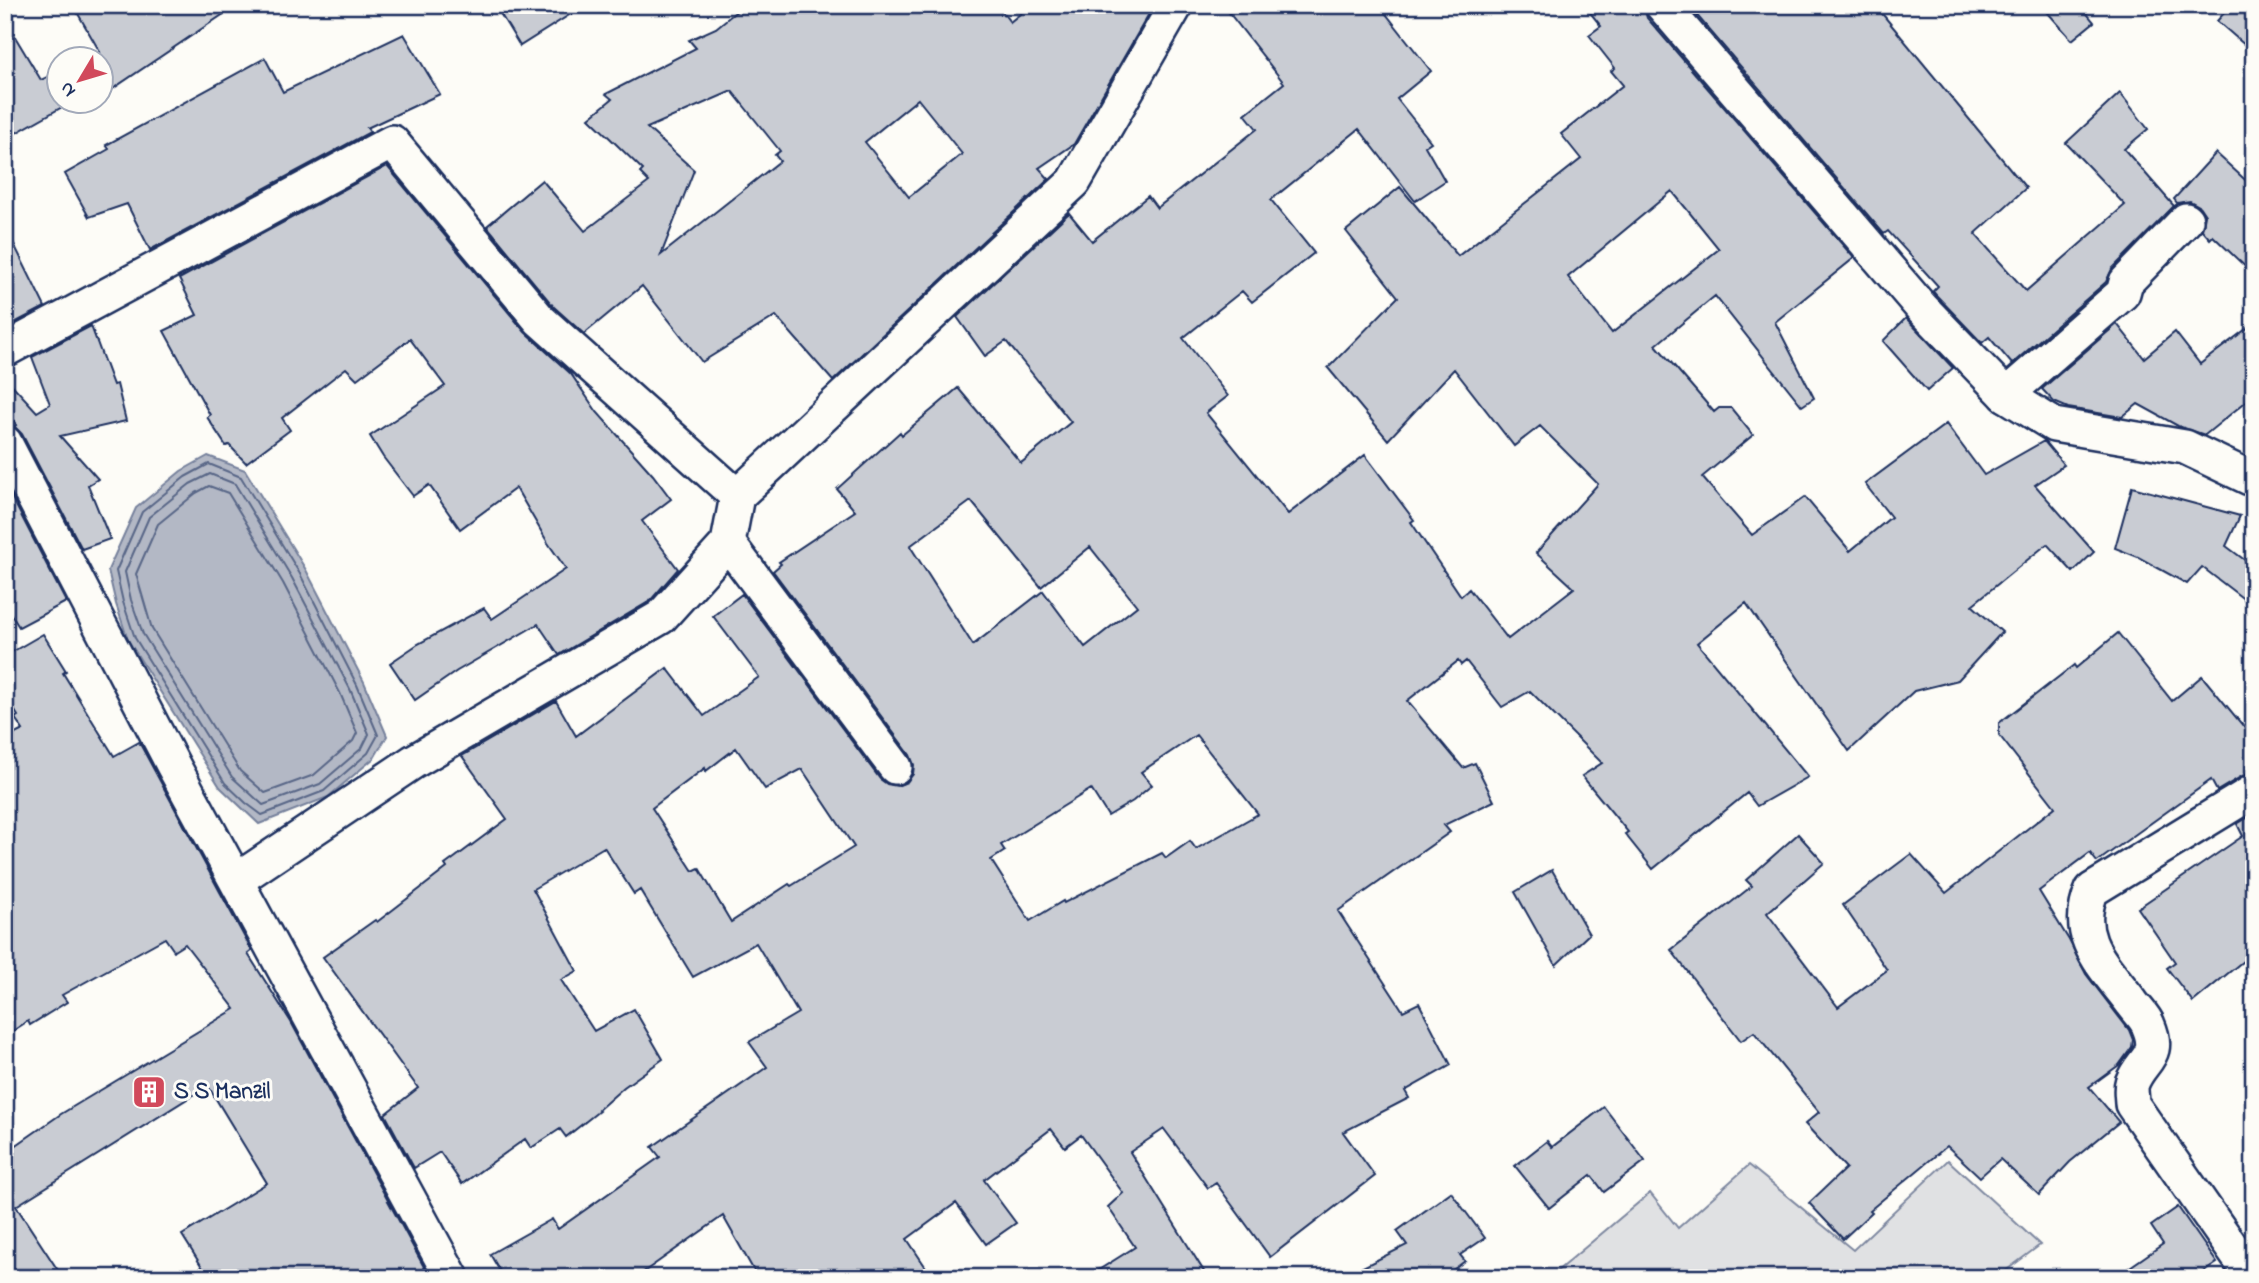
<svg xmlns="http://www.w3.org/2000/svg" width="2259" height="1283" font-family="'Indie Flower',sans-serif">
<rect width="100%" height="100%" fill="#fdfcf7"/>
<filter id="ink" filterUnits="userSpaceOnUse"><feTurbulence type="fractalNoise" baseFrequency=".0143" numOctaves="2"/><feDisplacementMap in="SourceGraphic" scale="14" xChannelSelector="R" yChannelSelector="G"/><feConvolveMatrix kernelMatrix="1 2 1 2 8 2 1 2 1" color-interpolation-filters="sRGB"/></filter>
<g filter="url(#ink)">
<!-- green -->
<path fill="#e0e1e3" stroke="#7e88a0" stroke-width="2" d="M 1948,1160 L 2040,1245 L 1996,1278 L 1550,1277 L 1650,1193 L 1678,1228 L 1749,1165 L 1853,1250 Z"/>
<!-- water -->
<path fill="#b3b8c5" stroke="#76819c" stroke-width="2" d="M 208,456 L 245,470 L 306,570 L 364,682 L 387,736 L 374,758 L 328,797 L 259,824 L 220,787 L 128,640 L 116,604 L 108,570 L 136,508 L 181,471 Z"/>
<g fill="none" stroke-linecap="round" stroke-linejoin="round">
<!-- shore -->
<g stroke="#586687" stroke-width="2">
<path d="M 209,464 L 241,477 L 300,574 L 357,685 L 378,735 L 368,753 L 324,791 L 262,815 L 246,803 L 225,783 L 135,638 L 123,602 L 116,571 L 142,512 L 185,477 Z"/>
<path d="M 210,474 L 235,484 L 292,578 L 350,689 L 369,734 L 362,748 L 320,784 L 263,805 L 232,777 L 143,634 L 131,600 L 125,572 L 149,517 L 190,484 Z"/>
<path d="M 209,486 L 228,493 L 283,583 L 340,693 L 357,733 L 353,741 L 314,775 L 265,793 L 240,771 L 152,629 L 136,574 L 158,524 L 196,493 Z"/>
</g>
</g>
<!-- building -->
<g fill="#c9ccd3" stroke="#1b2f5e" stroke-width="2" fill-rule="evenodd">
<path d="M 73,5 L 237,5 L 102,96 L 102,60 L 84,60 L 100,52 Z"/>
<path d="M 495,5 L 585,5 L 520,46 Z"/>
<path d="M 744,5 L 997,5 L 1010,22 L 1031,5 L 1154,5 L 1074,144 L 1039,168 L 1049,179 L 833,381 L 776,316 L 702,362 L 642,286 L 584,334 L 554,307 L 487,226 L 542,180 L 585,231 L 649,182 L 640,173 L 643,170 L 589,118 L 612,99 L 606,94 L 696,48 L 689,40 L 716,28 ZM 732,91 L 780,151 L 775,155 L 780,161 L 661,255 L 694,170 L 647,128 ZM 918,99 L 962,154 L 909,197 L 865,142 Z"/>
<path d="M 1223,5 L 1379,5 L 1431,71 L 1397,99 L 1431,142 L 1425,146 L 1445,181 L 1415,201 L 1359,129 L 1271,200 L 1314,253 L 1252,302 L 1242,291 L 1183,338 L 1228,396 L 1206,413 L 1288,514 L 1365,455 L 1414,520 L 1411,522 L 1461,596 L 1469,589 L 1508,639 L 1574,588 L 1536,553 L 1598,484 L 1540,426 L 1514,446 L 1454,369 L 1388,440 L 1328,368 L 1398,297 L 1346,231 L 1400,187 L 1458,256 L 1581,159 L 1561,134 L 1623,85 L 1611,71 L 1615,68 L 1589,35 L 1601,26 L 1584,5 L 1643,5 L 1647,18 L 1854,258 L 1775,322 L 1814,398 L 1802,406 L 1715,296 L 1656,345 L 1714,412 L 1719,408 L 1731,408 L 1753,435 L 1702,477 L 1752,535 L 1805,497 L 1850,551 L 1891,517 L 1865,484 L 1946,424 L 1984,475 L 2044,441 L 2064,465 L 2035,485 L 2094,552 L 2073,572 L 2047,544 L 1972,605 L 2002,632 L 1958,680 L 1914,691 L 1849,751 L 1746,603 L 1697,643 L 1808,777 L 1757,806 L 1747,793 L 1653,869 L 1625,834 L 1628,832 L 1582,776 L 1602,763 L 1530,691 L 1502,707 L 1466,661 L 1461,665 L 1458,661 L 1407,701 L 1463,768 L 1475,763 L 1494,801 L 1444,825 L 1450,832 L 1338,911 L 1403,1011 L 1419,1003 L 1451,1065 L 1405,1091 L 1409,1098 L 1343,1132 L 1375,1176 L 1270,1257 L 1216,1183 L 1208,1188 L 1164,1129 L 1130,1152 L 1208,1278 L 1086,1278 L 1135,1247 L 1108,1207 L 1123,1193 L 1081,1135 L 1065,1147 L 1051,1129 L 984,1180 L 1016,1223 L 986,1244 L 956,1203 L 907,1239 L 933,1278 L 758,1278 L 723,1216 L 635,1278 L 504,1278 L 490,1254 L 552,1219 L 558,1229 L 660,1157 L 652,1147 L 767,1067 L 749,1042 L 798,1013 L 756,943 L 693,977 L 640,890 L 634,894 L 604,847 L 533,889 L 577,971 L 561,980 L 594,1031 L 634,1009 L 663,1059 L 624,1087 L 598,1110 L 599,1111 L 566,1137 L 560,1129 L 531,1148 L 525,1139 L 462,1184 L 440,1152 L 414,1168 L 385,1114 L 418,1088 L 323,957 L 375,920 L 377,922 L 447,868 L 445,865 L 507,819 L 462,756 L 556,701 L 576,736 L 667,668 L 704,716 L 759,677 L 713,616 L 742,594 L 880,779 L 887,784 L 897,786 L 907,782 L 913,774 L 914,765 L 910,755 L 773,571 L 781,564 L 779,562 L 855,511 L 837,489 L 900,432 L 902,435 L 958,388 L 1021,463 L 1071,422 L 1006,341 L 985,356 L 957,317 L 1069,213 L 1092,241 L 1148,196 L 1157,208 L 1257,129 L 1245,114 L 1284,83 ZM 1672,191 L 1719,249 L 1612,333 L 1568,277 ZM 971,501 L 1041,587 L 1090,547 L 1137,606 L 1085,647 L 1043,591 L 973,645 L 910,546 ZM 1196,735 L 1258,814 L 1196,849 L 1190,841 L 1166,858 L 1162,853 L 1064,903 L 1063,901 L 1030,921 L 991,860 L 1005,851 L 1001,845 L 1091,789 L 1108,816 L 1133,801 L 1152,785 L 1141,772 ZM 736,748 L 765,789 L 802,769 L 854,847 L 791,886 L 789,884 L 731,922 L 699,868 L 693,871 L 652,808 L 705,768 L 706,771 Z"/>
<path d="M 1688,5 L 1875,5 L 2026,188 L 1975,234 L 2026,291 L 2125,205 L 2066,143 L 2120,93 L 2148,129 L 2124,149 L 2174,206 L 2112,269 L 2106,282 L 2012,364 L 1989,337 L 1982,343 L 1936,295 L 1933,291 L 1938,286 L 1888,231 L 1884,234 Z"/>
<path d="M 2041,5 L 2080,5 L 2094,22 L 2072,40 Z"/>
<path d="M 2231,5 L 2254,5 L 2254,53 L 2217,21 Z"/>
<path d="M 5,20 L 41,80 L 60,71 L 60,102 L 71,102 L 5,139 Z"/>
<path d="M 404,34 L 440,94 L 367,128 L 370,132 L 150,250 L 127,204 L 89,217 L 65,174 L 109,149 L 106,145 L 265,58 L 283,92 Z"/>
<path d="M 2216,153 L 2254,188 L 2254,275 L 2213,236 L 2210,239 L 2202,230 L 2205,215 L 2199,206 L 2190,201 L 2177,203 L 2174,199 Z"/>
<path d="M 387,166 L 525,332 L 571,374 L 597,412 L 653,475 L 671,499 L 642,521 L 678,569 L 650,601 L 559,655 L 538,624 L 457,671 L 415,700 L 390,663 L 418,644 L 484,608 L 492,619 L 566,569 L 548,543 L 516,488 L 460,529 L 429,485 L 413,496 L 383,457 L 370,436 L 445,386 L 410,339 L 357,379 L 346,368 L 282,418 L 290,430 L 246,463 L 229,445 L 226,446 L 207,417 L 210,415 L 164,331 L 197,315 L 179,279 Z"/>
<path d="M 5,226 L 45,307 L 5,328 Z"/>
<path d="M 1906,318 L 1953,368 L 1927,391 L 1883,341 Z"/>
<path d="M 2254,323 L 2254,395 L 2205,435 L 2178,426 L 2138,404 L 2122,417 L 2068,408 L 2054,402 L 2042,389 L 2117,324 L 2144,358 L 2175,332 L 2200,364 Z"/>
<path d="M 91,326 L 113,385 L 117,384 L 126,421 L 60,436 L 98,479 L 88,485 L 110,539 L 82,549 L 22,434 L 14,426 L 16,425 L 5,406 L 5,377 L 37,412 L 50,404 L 32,357 Z"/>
<path d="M 2132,487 L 2240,516 L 2226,546 L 2254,567 L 2254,607 L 2202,567 L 2187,584 L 2138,557 L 2115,548 Z"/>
<path d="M 9,492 L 66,602 L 19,627 L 5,605 L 5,494 Z"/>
<path d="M 2118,633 L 2172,701 L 2202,676 L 2254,739 L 2254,772 L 2244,775 L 2217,791 L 2211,780 L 2097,862 L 2090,853 L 2039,891 L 2069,940 L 2086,974 L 2129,1030 L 2133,1040 L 2132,1047 L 2119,1065 L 2089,1087 L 2119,1122 L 2070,1162 L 2039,1195 L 2000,1159 L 1980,1177 L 1947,1146 L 1870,1210 L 1872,1212 L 1843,1239 L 1809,1203 L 1846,1168 L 1805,1124 L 1819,1112 L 1754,1032 L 1741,1041 L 1671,950 L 1752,886 L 1746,880 L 1798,834 L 1824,863 L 1767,913 L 1838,1007 L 1887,970 L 1843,905 L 1911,854 L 1946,893 L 2055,807 L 1999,735 L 1999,723 L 2074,665 L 2076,668 Z"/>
<path d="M 43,634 L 66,671 L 63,673 L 114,756 L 139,742 L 252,951 L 248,954 L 291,1022 L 430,1278 L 209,1278 L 182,1235 L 267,1183 L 208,1086 L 16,1206 L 63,1278 L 5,1278 L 5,1153 L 61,1114 L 235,1009 L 185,944 L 174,951 L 165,938 L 62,995 L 67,1002 L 30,1025 L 28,1021 L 5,1036 L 5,739 L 23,730 L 15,718 L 18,716 L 5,695 L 5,656 Z"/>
<path d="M 2254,814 L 2254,952 L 2193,1002 L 2167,968 L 2175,962 L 2138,908 L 2243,836 L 2237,824 Z"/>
<path d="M 1552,870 L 1589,934 L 1556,965 L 1515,892 Z"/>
<path d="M 1604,1107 L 1645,1161 L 1604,1192 L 1591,1175 L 1549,1208 L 1515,1166 L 1547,1141 L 1552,1147 Z"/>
<path d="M 1451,1192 L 1485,1238 L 1460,1255 L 1465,1261 L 1442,1278 L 1341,1278 L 1407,1245 L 1397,1231 Z"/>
<path d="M 2178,1207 L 2217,1263 L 2195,1278 L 2114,1278 L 2163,1244 L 2151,1226 Z"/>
</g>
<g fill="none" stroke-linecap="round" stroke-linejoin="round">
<!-- minor casing -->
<g stroke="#1b2f5e" stroke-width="38">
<g id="minor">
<path d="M 1662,5 L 1922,308 L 2006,395 L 2054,425 L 2185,447 L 2254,480"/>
<path d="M 5,350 L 392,142 L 540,320 L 737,496"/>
<path d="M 2006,395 L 2123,293 L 2126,282 L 2186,220"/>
<path d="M 5,443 L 173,765 L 452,1278"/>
<path d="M 728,543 L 895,767"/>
<path d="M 237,880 L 413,762 L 661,617 L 728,543 L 737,496 L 1074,182 L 1176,5"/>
<path d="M 2253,1278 L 2132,1104 C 2132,1097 2130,1089 2132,1083 C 2141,1059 2162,1057 2148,1025 C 2145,1017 2137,1010 2132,1003 C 2105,967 2071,938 2092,890 L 2254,791"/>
</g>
</g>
<!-- minor -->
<use href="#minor" stroke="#fdfcf7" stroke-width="33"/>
</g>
</g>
<!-- icons -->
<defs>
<g id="building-square" transform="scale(1.75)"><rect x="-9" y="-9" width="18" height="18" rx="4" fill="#d1495b" stroke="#fdfcf7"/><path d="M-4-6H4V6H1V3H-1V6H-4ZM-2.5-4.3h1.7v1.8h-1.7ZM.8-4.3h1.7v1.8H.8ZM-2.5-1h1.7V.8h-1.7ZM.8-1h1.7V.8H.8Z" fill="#fff"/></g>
</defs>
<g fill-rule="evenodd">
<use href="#building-square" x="149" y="1092"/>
</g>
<g text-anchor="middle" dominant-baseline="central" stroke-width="6" stroke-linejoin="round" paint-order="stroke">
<!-- poi labels -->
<g font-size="23" font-weight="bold" fill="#1b2f5e" stroke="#fdfcf7" text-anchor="start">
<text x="174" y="1092">S S Manzil</text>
</g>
</g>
<!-- margin -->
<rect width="2259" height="1283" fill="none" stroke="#fdfcf7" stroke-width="28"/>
<rect x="14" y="14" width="2231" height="1255" fill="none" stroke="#1b2f5e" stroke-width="2.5" filter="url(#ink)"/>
<!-- north arrow -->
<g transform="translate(80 80) rotate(232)"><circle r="33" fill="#fdfcf7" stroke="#a3aaba" stroke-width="2"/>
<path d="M0-5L12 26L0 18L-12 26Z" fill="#d1495b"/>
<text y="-10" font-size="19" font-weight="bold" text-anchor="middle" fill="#1b2f5e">N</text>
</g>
</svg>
